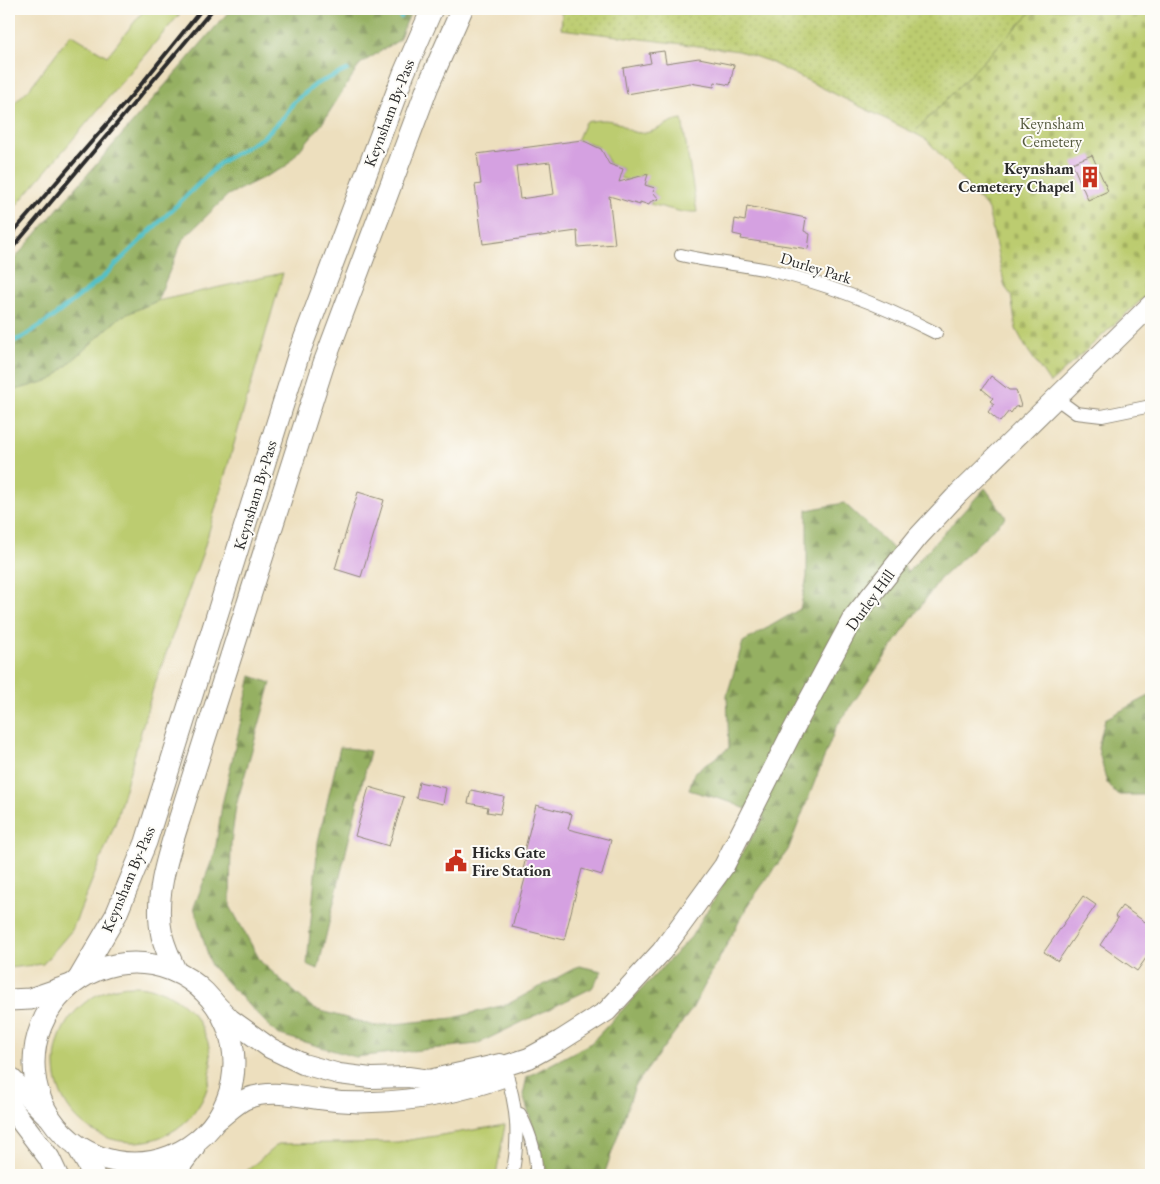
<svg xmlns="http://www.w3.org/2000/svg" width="1160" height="1184" font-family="'EB Garamond',serif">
<defs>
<pattern id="forest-firs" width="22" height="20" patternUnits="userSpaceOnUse" patternTransform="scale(1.25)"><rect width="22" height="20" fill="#95b062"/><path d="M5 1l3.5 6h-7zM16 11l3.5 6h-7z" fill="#7a8f51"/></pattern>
<pattern id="cemetery-stones" width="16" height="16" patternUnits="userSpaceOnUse" patternTransform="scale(1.25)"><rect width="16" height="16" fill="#bccc6f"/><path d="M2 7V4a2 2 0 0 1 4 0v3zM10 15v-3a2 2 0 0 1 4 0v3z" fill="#a2af60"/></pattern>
<pattern id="park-dots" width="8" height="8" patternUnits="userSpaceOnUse" patternTransform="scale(1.25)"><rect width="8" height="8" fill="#bccc6f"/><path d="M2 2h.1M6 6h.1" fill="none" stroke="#a2af60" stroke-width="1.8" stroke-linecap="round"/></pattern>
</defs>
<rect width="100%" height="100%" fill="#fdfcf7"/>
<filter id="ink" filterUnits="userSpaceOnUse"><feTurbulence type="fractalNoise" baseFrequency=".02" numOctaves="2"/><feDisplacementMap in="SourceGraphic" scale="10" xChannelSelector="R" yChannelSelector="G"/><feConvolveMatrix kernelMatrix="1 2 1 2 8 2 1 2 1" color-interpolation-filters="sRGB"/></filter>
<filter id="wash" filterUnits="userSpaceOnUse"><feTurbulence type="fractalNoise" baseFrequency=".0096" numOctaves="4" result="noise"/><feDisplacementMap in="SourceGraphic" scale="20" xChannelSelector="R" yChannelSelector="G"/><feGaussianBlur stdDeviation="1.12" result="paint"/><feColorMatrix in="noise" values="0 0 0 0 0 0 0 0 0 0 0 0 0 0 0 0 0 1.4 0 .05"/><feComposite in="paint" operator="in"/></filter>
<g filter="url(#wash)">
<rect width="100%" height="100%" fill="#eddfbe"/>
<!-- green -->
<g fill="#bccc6f" stroke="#747c4d">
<path d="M 145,9 L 184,9 L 9,214 L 9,108 L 29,89 L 71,34 L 107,56 Z"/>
<path d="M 682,119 L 697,212 L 682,212 L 650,204 L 656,195 L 653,192 L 654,188 L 645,185 L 645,177 L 639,176 L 636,183 L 620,178 L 623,169 L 609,164 C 605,149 592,141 577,141 L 585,122 C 598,120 608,118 620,124 C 624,127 629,131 634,132 C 655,137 664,121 682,119 Z"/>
<path d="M 283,273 L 203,552 L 153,689 L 115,824 L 72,930 L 43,964 L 9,968 L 9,395 L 15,390 L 51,380 L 120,317 L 157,301 Z"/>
<circle cx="133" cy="1064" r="78"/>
<path d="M 505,1125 L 496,1175 L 242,1175 L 278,1144 L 397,1142 Z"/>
</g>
<!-- forest -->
<g fill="url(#forest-firs)" stroke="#606e46">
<path d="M 231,9 L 412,9 L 399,40 L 360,64 L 321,125 L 285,167 L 228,195 L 183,239 L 157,301 L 120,317 L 51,380 L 15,390 L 9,395 L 9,265 Z"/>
<path d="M 985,488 L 1006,517 L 939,580 L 836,727 L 788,850 L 749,903 L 692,1009 L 635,1086 L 604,1175 L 548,1175 L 523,1095 L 527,1077 L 591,1043 L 691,937 L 764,817 L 730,802 L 689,790 L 694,773 L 729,748 L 727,695 L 743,642 L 800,609 L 807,577 L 807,510 L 844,503 L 900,555 L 907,573 Z"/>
<path d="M 251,676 L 271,683 L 236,806 L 231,843 L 230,906 L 261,962 L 314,1009 L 375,1026 L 453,1018 L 508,1004 L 579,966 L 602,971 L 592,988 L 477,1044 L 355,1057 L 277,1034 L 211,966 L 194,907 L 215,852 L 222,805 Z"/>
<path d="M 1151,695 L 1151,795 L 1117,795 L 1107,783 L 1098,748 L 1105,719 Z"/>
<path d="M 340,747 L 370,751 L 318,969 L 307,965 L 318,842 Z"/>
</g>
<!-- cemetery -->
<path fill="url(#cemetery-stones)" stroke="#747c4d" d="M 1034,9 L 1151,9 L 1151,291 L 1050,383 L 1025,346 L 1016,329 L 1011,295 L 1005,287 L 988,209 L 927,140 L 914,133 Z"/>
<!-- park -->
<path fill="url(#park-dots)" stroke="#747c4d" d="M 558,9 L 1034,9 L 914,133 L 768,61 L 739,51 L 561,29 L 562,15 Z"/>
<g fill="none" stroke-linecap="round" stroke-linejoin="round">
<!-- stream -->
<g stroke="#53c1c8" stroke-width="4.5">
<path d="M 401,17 L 401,9"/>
<path d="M 9,343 L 23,337 L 53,317 L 102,278 L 221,162 L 262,138 L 285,116 L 293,103 L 316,84 L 347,70"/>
</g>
</g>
<g id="blocks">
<!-- building -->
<g fill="#d5a1e1" fill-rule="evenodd">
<path d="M 664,51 L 666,63 L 699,58 L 734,65 L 730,85 L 715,82 L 714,87 L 690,83 L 627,94 L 623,68 L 651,63 L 649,53 Z"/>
<path d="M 582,140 L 601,149 L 609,164 L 623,169 L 619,182 L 648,174 L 645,185 L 655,188 L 653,192 L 659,199 L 650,202 L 649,205 L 640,202 L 640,205 L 609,196 L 615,244 L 578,247 L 577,231 L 483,244 L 475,185 L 481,184 L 477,154 ZM 550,162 L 554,194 L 520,199 L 516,166 Z"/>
<path d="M 1092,155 L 1108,191 L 1088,200 L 1072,163 Z"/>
<path d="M 747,206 L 806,218 L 804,231 L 810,234 L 808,249 L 741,239 L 742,236 L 733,234 L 735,219 L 745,221 Z"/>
<path d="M 991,376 L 1009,390 L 1016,390 L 1021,406 L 1015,407 L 1011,413 L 1009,411 L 1000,422 L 988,412 L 994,404 L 990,401 L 993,398 L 982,389 Z"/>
<path d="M 358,492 L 384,500 L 361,577 L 335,569 Z"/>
<path d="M 419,782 L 446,788 L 443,804 L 416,798 Z"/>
<path d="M 369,787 L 404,797 L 389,846 L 355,836 Z"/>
<path d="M 471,790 L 504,797 L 500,814 L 487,812 L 488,807 L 468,803 Z"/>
<path d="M 536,805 L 572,814 L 568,829 L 611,840 L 602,875 L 582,869 L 564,940 L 512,927 L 527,871 L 523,870 L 526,857 L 523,856 Z"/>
<path d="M 1083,896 L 1096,905 L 1058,961 L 1044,952 Z"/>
<path d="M 1122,906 L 1151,926 L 1151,951 L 1137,971 L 1100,945 L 1118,918 L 1115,916 Z"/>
</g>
</g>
</g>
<g filter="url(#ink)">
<use href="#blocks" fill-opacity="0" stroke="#8c8574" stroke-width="1"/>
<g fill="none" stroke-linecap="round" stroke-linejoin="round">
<!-- minor casing -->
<g stroke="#8c8574" stroke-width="14">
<g id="minor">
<path d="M 681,255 C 709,262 739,264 768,270 C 826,283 883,306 936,333"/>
<path d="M 1057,399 L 1076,413 L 1102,416 L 1151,406"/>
<path d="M 505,1069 C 517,1105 520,1138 512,1175"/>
<path d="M 520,1114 C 530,1133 537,1153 536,1175"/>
</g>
</g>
<!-- primary casing -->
<g stroke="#8c8574" stroke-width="22">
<g id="primary">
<path d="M 207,995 L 230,1019 L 270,1048 L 303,1064 L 339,1074 L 371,1078 L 408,1077 L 429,1080 L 500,1064 L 504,1066 L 529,1058 L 560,1041 L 607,1011 L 662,951 L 724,866 L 792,732 L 853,618 L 918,537 L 958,494 L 1151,305"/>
<path d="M 215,1122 C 225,1115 235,1104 246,1099 C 270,1089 294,1096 318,1099 C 336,1102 354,1103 372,1102 C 416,1101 461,1092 503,1077 L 504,1068"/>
</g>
</g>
<!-- trunk casing -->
<g stroke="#8c8574" stroke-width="23">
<g id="trunk">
<circle cx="134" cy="1063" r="100"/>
<path d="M 176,972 C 171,961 165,948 162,936 C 152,892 173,842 185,801 L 324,363 L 428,86 L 462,9"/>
<path d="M 78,980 L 116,915 L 146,842 L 299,353 L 404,73 L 432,9"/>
<path d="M 9,1000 L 30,999 L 71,985"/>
<path d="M 9,1077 L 46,1114"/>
<path d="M 9,1105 L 49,1158 L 57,1175"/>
<path d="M 77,1146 L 94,1175"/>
<path d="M 173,1175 L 194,1147"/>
</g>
</g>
<!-- minor -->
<use href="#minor" stroke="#fff" stroke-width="12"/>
<!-- primary -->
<use href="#primary" stroke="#fff" stroke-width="20"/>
<!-- trunk -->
<use href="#trunk" stroke="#fff" stroke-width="21"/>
<!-- rail -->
<g stroke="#2b2b2b" stroke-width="4">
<path d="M 9,237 L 139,87 L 202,9"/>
<path d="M 9,252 L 213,9"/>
</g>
</g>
</g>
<!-- icons -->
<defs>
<g id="building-bare" transform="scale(1.725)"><path d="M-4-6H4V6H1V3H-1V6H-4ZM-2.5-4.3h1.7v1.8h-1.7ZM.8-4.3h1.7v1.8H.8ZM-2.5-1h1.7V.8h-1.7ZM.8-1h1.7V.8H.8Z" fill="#c8321e" stroke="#fdfcf7" stroke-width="2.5" paint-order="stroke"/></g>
<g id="civic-bare" transform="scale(1.725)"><path d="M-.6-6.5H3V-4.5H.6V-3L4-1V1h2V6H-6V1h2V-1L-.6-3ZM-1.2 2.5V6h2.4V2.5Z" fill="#c8321e" stroke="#fdfcf7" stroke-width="2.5" paint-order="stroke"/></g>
</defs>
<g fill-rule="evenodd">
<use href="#building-bare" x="1090" y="177"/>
<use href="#civic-bare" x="456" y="861"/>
</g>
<g text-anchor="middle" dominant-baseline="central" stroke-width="4" stroke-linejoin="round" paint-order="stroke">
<!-- street labels -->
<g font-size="16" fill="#2b2b2b" stroke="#fdfcf7">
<text transform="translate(389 113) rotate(-69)">Keynsham By-Pass</text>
<text transform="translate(816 268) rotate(17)">Durley Park</text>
<text transform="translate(255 495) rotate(-73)">Keynsham By-Pass</text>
<text transform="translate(870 600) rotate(-54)">Durley Hill</text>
<text transform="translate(128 879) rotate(-67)">Keynsham By-Pass</text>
</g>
<!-- park labels -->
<g font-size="16" fill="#565b3f" stroke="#fdfcf7">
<text x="1052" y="123">Keynsham<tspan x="1052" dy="18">Cemetery</tspan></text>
</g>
<!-- poi labels -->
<g font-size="16" font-weight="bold" fill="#2b2b2b" stroke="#fdfcf7" text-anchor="end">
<text x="1074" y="168">Keynsham<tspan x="1074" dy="18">Cemetery Chapel</tspan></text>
<text x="472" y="852" text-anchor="start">Hicks Gate<tspan x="472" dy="18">Fire Station</tspan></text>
</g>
</g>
<!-- margin -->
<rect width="1160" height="1184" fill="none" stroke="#fdfcf7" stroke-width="30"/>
</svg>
